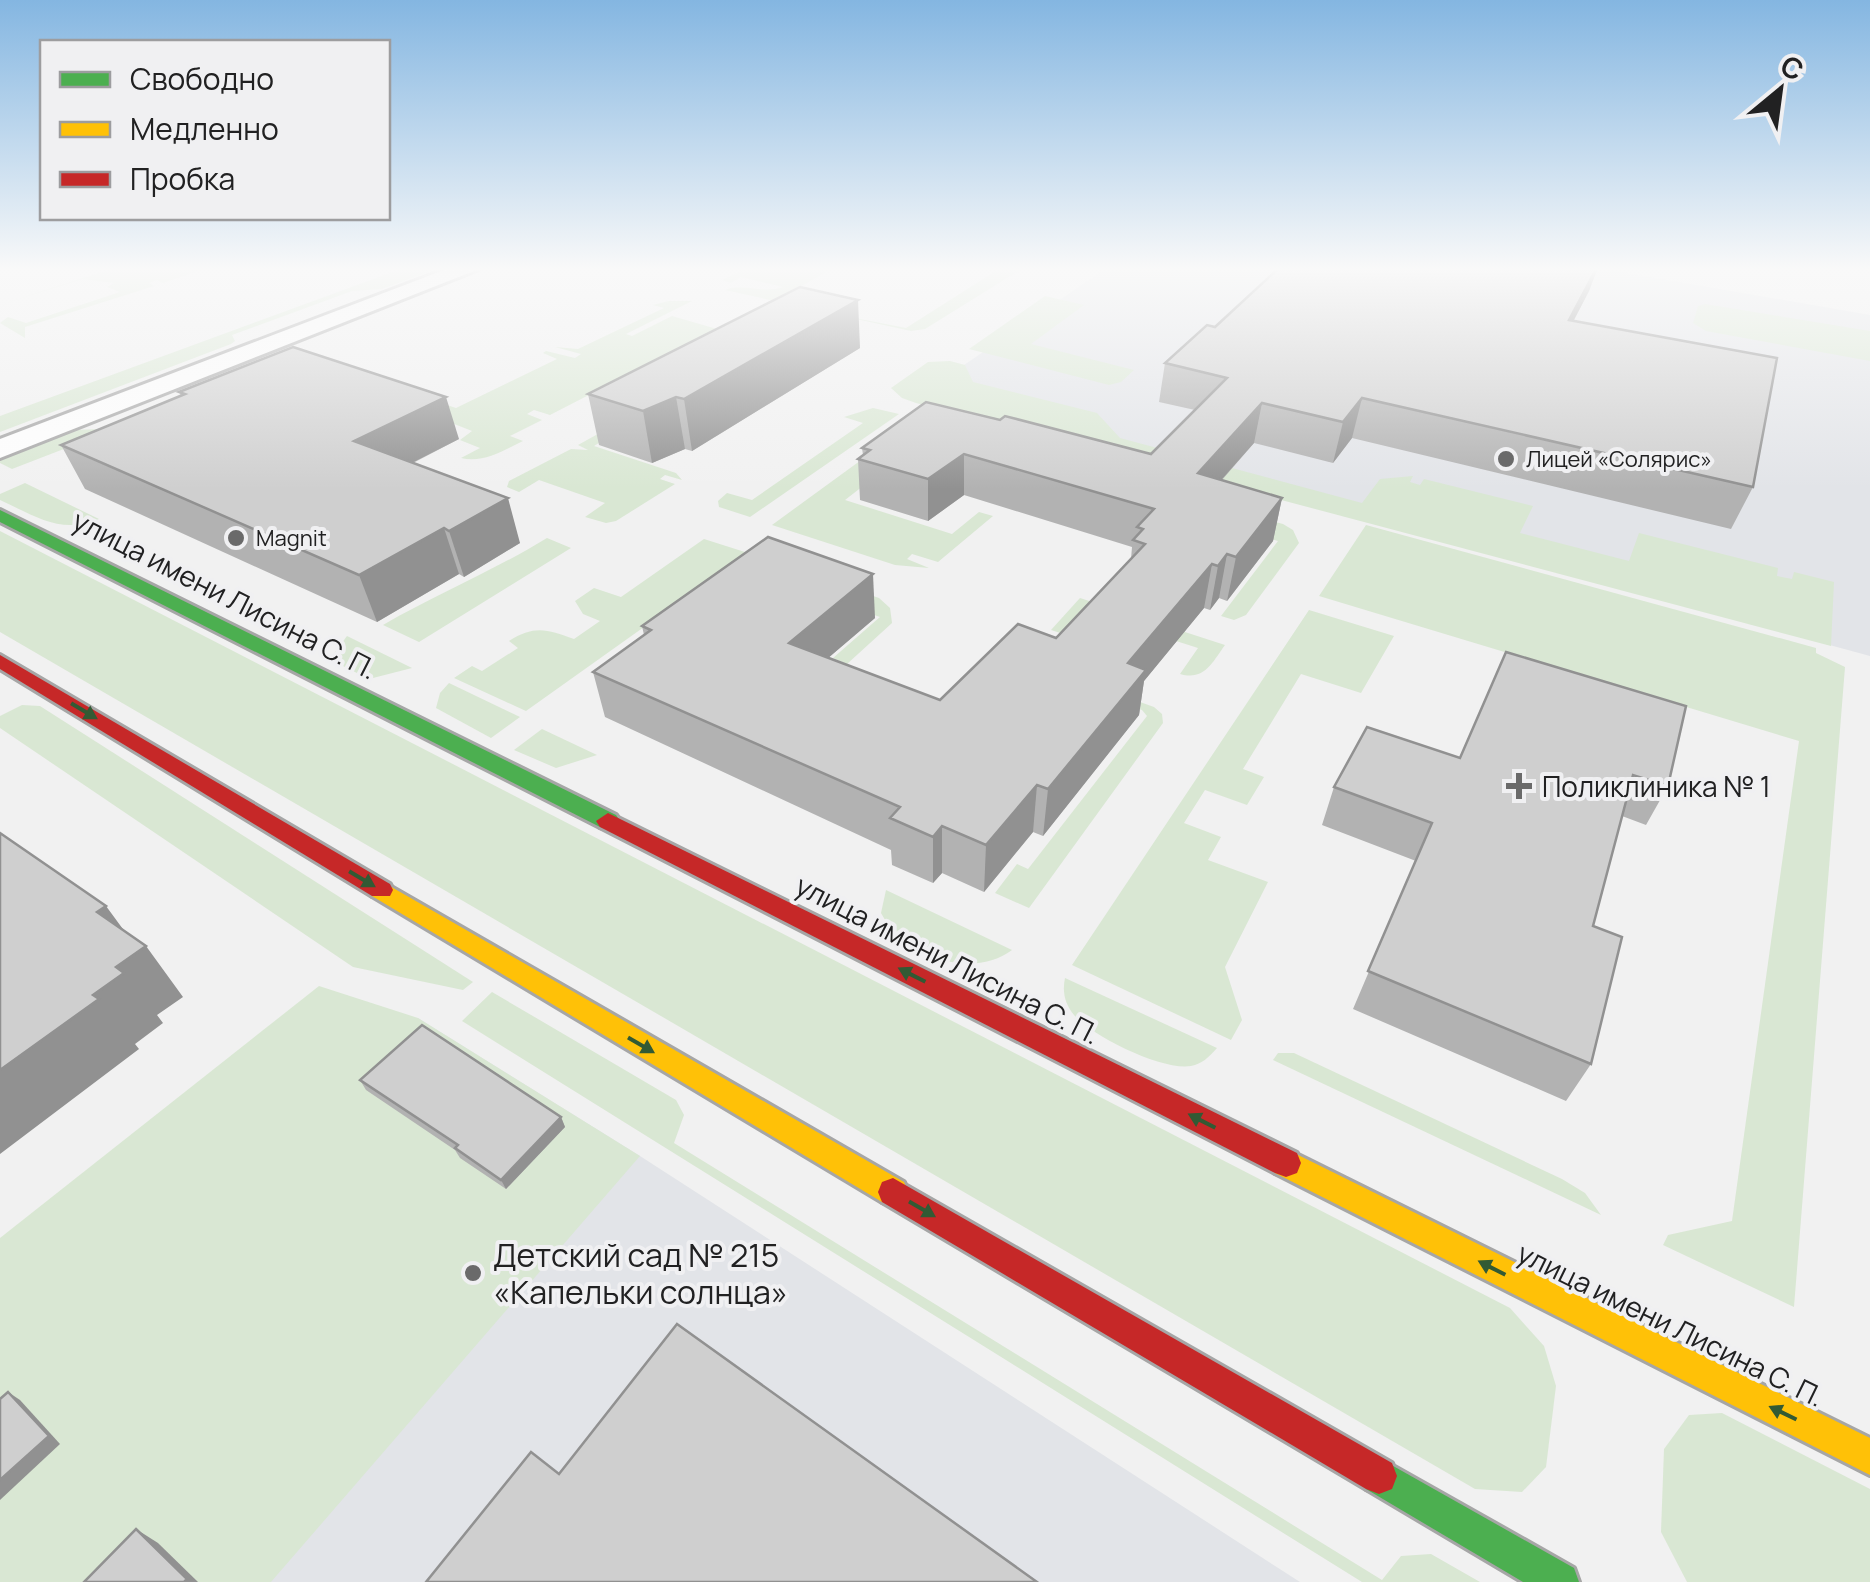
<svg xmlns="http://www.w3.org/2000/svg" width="1870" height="1582" font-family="Manrope,sans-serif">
<rect width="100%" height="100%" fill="#f1f1f1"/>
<!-- built -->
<g fill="#e2e4e8">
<path d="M 1108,267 L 1592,267 L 1870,315 L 1870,656 L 917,397 Z"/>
<path d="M 418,1018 L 640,1156 L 1300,1582 L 0,1582 L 0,1382 Z"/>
</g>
<!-- green -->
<g fill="#d9e7d3">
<path d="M 117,267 L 210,267 L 163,283 L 157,280 L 149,283 L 154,286 L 25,327 L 25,338 L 0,323 L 8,317 L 26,323 L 120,292 L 107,287 L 114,283 L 82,279 L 0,305 Z"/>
<path d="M 406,267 L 441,267 L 382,289 L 352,291 L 232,335 L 235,341 L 231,344 L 0,432 L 0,416 Z"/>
<path d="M 749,267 L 835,267 L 775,301 L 725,290 C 743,283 763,294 783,287 L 741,277 L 731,283 L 722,280 Z"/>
<path d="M 1002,267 L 1025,267 L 925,329 L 911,331 L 829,313 L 906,328 Z"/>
<path d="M 1045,296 L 1084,305 L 1031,344 L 1134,370 L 1121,382 L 1109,385 L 969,349 Z"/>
<path d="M 669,301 L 692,301 L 626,334 L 632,336 L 672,316 L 717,329 L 550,415 L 534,410 L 527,414 L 542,420 L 510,436 L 523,441 C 502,451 484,463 461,458 L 480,448 L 460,440 L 472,431 L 419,410 L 438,402 L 456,408 L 557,359 L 543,353 L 546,351 L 575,358 L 581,354 L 555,347 L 578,349 L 664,308 L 653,305 Z"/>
<path d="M 1705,304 L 1870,331 L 1870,361 L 1706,331 L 1693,323 L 1698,306 Z"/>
<path d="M 950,361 L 965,365 L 973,382 L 1097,413 L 1120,438 L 1362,503 L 1380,479 L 1413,476 L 1410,482 L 1420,485 L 1424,479 L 1533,506 L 1520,533 L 1629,561 L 1639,533 L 1778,568 L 1777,576 L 1792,579 L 1794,572 L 1834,582 L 1831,646 L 916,403 L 902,398 L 891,388 L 928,362 Z"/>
<path d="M 188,401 L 12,469 L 0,463 L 0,457 L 71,430 L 104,429 Z"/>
<path d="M 873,408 L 899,414 L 750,517 L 719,507 L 718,501 L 727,493 L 752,500 L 863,423 L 844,417 Z"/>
<path d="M 912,423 L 930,434 L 845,500 L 952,534 L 979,512 L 993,516 L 938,562 L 912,554 L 907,559 L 929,568 L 895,565 L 772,525 Z"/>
<path d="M 614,425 L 623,428 L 594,446 L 676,473 L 682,480 L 665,475 L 660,479 L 675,484 L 616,521 L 606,523 L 585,517 L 605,503 L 539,480 L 519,492 L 507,487 L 509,481 L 571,449 L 588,450 L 578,445 Z"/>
<path d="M 25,483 L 99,519 C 61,535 35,516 0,500 L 0,494 Z"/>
<path d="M 1147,487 L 1283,524 L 1293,530 L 1299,543 L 1246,615 L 1234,620 L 1221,616 L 1278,541 L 1234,528 Z"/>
<path d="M 1366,525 L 1816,648 L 1816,653 L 1845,667 L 1794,1307 L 1663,1245 L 1668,1235 L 1732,1221 L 1799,741 L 1319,596 Z"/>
<path d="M 0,531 L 1510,1308 L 1544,1346 L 1556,1386 L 1546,1467 L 1522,1492 L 1475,1489 L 0,632 Z"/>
<path d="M 547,538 L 571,548 L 419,642 L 383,625 C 437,594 493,571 547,538 Z"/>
<path d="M 704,539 L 748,553 L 526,711 L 454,678 L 472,666 L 482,671 L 518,648 L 509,641 C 534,625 547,629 574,639 L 600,621 L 583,614 L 575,601 L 594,588 L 621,597 Z"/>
<path d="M 802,571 L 879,598 L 890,608 L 892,623 L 847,664 L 833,658 L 880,617 L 811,593 Z"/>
<path d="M 1080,598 L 1225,645 C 1212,663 1204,681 1180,674 L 1198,648 L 1098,616 L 1076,638 L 1051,630 Z"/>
<path d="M 1309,610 L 1394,636 L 1361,693 L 1301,674 L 1243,769 L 1264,777 L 1247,805 L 1205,790 L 1184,823 L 1221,837 L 1208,860 L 1268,882 L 1225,967 L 1242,1020 L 1231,1040 L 1072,965 Z"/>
<path d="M 347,636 L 412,668 L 369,679 L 335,662 L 333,655 Z"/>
<path d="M 1017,658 L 1154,707 L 1162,714 L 1163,723 L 1029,908 L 995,893 L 1017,864 L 1028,869 L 1147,716 L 1142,710 L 1013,664 Z"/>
<path d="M 449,683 L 520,717 L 491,738 L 436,708 L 440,693 Z"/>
<path d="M 22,705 L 40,706 L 473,982 L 463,990 L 353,967 L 0,728 L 0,716 Z"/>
<path d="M 542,729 L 597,755 L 556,768 L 514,750 Z"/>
<path d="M 886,890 L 1012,950 C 972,980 904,957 881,913 Z"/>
<path d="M 1065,978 L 1217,1048 C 1209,1057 1202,1064 1191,1066 C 1163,1071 1093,1037 1074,1015 C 1065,1004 1062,992 1065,978 Z"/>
<path d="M 319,986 L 418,1018 L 640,1156 L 271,1582 L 0,1582 L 0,1238 Z"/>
<path d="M 492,992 L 676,1100 L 684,1115 L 674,1143 L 1382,1580 L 1401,1556 L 1431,1554 L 1480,1582 L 1362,1582 L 462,1021 Z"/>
<path d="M 1278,1053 L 1294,1053 L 1562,1179 L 1585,1193 L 1601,1215 L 1273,1060 Z"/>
<path d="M 1722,1413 L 1870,1489 L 1870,1582 L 1687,1582 L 1661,1532 L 1664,1449 L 1689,1415 Z"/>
</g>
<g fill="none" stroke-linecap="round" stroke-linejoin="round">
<!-- street casing -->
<g stroke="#a6a6a6" stroke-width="6">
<path id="street" d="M 452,267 L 484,267 L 0,458 L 0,439 Z"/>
</g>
<!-- fast casing -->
<g stroke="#a6a6a6" stroke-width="6">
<g id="fast">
<path d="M 0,510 L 616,815 L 620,821 L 608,829 L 600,827 L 0,522 Z"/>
<path d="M 1379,1458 L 1574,1568 L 1579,1582 L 1523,1582 L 1366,1489 L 1361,1476 L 1366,1463 Z"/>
</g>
</g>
<!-- slow casing -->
<g stroke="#a6a6a6" stroke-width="6">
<g id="slow">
<path d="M 381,881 L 904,1182 L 908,1192 L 904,1202 L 893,1206 L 882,1202 L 372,896 L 369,890 L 372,884 Z"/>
<path d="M 1286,1149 L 1870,1438 L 1870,1475 L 1275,1173 L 1271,1163 L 1275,1153 Z"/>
</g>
</g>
<!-- jam casing -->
<g stroke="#a6a6a6" stroke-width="6">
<g id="jam">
<path d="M 0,655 L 390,884 L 393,890 L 390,896 L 372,896 L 0,669 Z"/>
<path d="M 608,813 L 1297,1153 L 1301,1163 L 1297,1173 L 1286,1177 L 1275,1173 L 600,827 L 596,821 Z"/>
<path d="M 893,1178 L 1392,1463 L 1397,1476 L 1392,1489 L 1379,1494 L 1366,1489 L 882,1202 L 878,1192 L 882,1182 Z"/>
</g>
</g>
<!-- street -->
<use href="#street" fill="#fdfdfd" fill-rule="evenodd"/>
<!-- fast -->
<use href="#fast" fill="#4caf50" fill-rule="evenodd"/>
<!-- slow -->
<use href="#slow" fill="#ffc107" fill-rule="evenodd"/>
<!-- jam -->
<use href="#jam" fill="#c62828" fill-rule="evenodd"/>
</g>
<!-- wall -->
<g fill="#b2b2b2">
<path d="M 1280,267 L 1598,267 L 1589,291 L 1574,320 L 1753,487 L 1731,529 L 1352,438 L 1333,463 L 1254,443 L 1222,480 L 1282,498 L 1273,541 L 1227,601 L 1219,598 L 1210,610 L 1204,608 L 1144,681 L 1139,715 L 1043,836 L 1033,832 L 984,892 L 942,873 L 933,883 L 892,865 L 891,850 L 605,717 L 593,672 L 644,635 L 642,626 L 875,618 L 828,658 L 940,700 L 1056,638 L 1131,559 L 1132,547 L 964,495 L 928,521 L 860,500 L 858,459 L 863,455 L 862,448 L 1151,454 L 1195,410 L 1159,402 L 1165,363 L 1215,327 Z"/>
<path d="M 860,348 L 692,451 L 685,449 L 652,463 L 599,445 L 588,394 Z"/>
<path d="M 179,392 L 459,439 L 413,463 L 520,543 L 464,577 L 459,574 L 377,622 L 85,489 L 61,445 L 181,396 Z"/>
<path d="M 1506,652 L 1668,786 L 1646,825 L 1622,816 L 1593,926 L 1591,1064 L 1566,1101 L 1353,1009 L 1416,861 L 1322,825 L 1334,787 L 1460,758 Z"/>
<path d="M 360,1080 L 561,1117 L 565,1127 L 506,1189 L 460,1158 L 455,1150 L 366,1090 Z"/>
</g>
<!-- shaded-wall -->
<g fill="#919191">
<path d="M 1597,267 L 1598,267 L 1589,291 L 1555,356 L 1569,320 Z"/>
<path d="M 858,300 L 860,348 L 692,451 L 684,399 Z"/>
<path d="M 446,397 L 459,439 L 370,484 L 354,441 Z"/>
<path d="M 676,397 L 685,449 L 652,463 L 643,411 Z"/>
<path d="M 1362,398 L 1352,438 L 1333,463 L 1343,422 Z"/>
<path d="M 1262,403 L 1254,443 L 1191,514 L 1198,473 Z"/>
<path d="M 964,454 L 964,495 L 928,521 L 928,479 Z"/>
<path d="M 508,498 L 520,543 L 464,577 L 449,531 Z"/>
<path d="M 1282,498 L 1273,541 L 1227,601 L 1236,557 Z"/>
<path d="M 444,528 L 459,574 L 377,622 L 359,575 Z"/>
<path d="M 1227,554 L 1219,598 L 1210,610 L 1218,566 Z"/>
<path d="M 1212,564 L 1204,608 L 1144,681 L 1139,715 L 1043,836 L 1048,789 L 1128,663 Z"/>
<path d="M 873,574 L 875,618 L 793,688 L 789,643 Z"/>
<path d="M 1037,785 L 1033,832 L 984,892 L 986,845 Z"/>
<path d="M 942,826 L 942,873 L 933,883 L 933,837 Z"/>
<path d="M 106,906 L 139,951 L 146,946 L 183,997 L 157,1015 L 163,1023 L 135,1044 L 139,1049 L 0,1154 L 0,1070 L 93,995 L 116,967 L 97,912 Z"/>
<path d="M 561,1117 L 565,1127 L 506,1189 L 501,1180 Z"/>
<path d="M 8,1392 L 20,1400 L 60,1444 L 0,1500 L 0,1480 Z"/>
<path d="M 136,1529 L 158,1543 L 198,1582 L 184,1582 Z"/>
</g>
<!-- building -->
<g fill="#cfcfcf" stroke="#919191" stroke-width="2.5">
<path d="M 1280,267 L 1597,267 L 1569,320 L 1777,358 L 1753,487 L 1362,398 L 1343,422 L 1262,403 L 1198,473 L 1282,498 L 1236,557 L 1227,554 L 1218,566 L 1212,564 L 1128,663 L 1146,670 L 1048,789 L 1037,785 L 986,845 L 942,826 L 933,837 L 890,818 L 900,807 L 593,672 L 651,630 L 642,626 L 768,537 L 873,574 L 789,643 L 940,700 L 1018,624 L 1056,638 L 1145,544 L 1133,540 L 1143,529 L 1137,527 L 1154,509 L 964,454 L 928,479 L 858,459 L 870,450 L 862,448 L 926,402 L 1000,420 L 1005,416 L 1151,454 L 1227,378 L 1165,363 L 1207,325 L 1215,327 Z"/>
<path d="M 800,287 L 858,300 L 684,399 L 676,397 L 643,411 L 588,394 Z"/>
<path d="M 293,347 L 446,397 L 354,441 L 508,498 L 449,531 L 444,528 L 359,575 L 61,445 L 185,394 L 179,392 Z"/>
<path d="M 1506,652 L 1686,706 L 1668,786 L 1633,775 L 1593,926 L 1622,937 L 1591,1064 L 1368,971 L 1432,823 L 1334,787 L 1367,727 L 1460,758 Z"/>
<path d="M 0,833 L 106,906 L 97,912 L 146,946 L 116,967 L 124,973 L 93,995 L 99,999 L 0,1070 Z"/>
<path d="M 422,1025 L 561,1117 L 501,1180 L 455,1148 L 458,1145 L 360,1080 Z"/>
<path d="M 677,1324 L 1037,1582 L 426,1582 L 531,1452 L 559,1474 Z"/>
<path d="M 8,1392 L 49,1436 L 0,1480 L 0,1399 Z"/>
<path d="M 136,1529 L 187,1579 L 184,1582 L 84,1582 Z"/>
</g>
<!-- one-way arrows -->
<defs><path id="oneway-solid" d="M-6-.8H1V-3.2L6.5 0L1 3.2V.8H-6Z" transform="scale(2.5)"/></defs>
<g fill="#325a34">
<use href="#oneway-solid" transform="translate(84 711) rotate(31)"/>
<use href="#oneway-solid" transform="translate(362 879) rotate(31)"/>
<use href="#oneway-solid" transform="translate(912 975) rotate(-153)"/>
<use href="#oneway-solid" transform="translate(641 1045) rotate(30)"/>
<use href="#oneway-solid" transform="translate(1202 1121) rotate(-153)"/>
<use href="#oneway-solid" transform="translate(922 1209) rotate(30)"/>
<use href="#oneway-solid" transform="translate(1492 1268) rotate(-153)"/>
<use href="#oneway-solid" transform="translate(1783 1413) rotate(-154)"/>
</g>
<!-- sky -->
<linearGradient id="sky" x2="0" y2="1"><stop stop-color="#84b6e1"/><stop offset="0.55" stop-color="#f9f9f9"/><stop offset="1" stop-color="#f9f9f9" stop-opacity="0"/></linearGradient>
<rect width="1870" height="489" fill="url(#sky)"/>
<!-- markers -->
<g fill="#6a6a6a" stroke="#f0f0f2" stroke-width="4">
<circle cx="1506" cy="459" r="10"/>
<circle cx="236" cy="538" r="10"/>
<path d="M1514 771h10v10h10v10h-10v10h-10v-10h-10v-10h10z"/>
<circle cx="473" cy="1273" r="10"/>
</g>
<g text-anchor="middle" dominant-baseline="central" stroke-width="8" stroke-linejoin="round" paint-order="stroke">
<!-- far-poi labels -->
<g font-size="22" fill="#212122" stroke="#f0f0f2" text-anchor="start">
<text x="1526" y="459">Лицей «Солярис»</text>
<text x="256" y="538">Magnit</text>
</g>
<!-- street labels -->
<g font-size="28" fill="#212122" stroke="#f0f0f2">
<text transform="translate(225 594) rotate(27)">улица имени Лисина С. П.</text>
<text transform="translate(948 959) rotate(27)">улица имени Лисина С. П.</text>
<text transform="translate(1671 1324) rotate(26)">улица имени Лисина С. П.</text>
</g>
<!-- poi labels -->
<g font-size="28" fill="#212122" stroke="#f0f0f2" text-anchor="start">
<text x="1542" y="786">Поликлиника № 1</text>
</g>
<!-- near-poi labels -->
<g font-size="32" fill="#212122" stroke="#f0f0f2" text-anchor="start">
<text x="493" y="1255">Детский сад № 215<tspan x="493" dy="37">«Капельки солнца»</tspan></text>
</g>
</g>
<!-- legend -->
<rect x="40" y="40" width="350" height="180" fill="#f0f0f2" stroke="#9d9d9f" stroke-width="2.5"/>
<rect x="60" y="72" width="50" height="15" fill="#4caf50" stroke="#9d9d9f" stroke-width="2.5"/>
<text x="130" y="90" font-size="30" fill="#212122">Свободно</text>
<rect x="60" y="122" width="50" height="15" fill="#ffc107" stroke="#9d9d9f" stroke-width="2.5"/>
<text x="130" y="140" font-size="30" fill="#212122">Медленно</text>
<rect x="60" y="172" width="50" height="15" fill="#c62828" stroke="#9d9d9f" stroke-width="2.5"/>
<text x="130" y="190" font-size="30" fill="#212122">Пробка</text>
<!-- north arrow -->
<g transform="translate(1780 90) rotate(29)" stroke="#f0f0f2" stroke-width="8" paint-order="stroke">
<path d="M0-8L18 38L0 25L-18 38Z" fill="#212122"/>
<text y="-15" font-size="28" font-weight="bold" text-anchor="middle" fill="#212122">С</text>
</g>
</svg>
